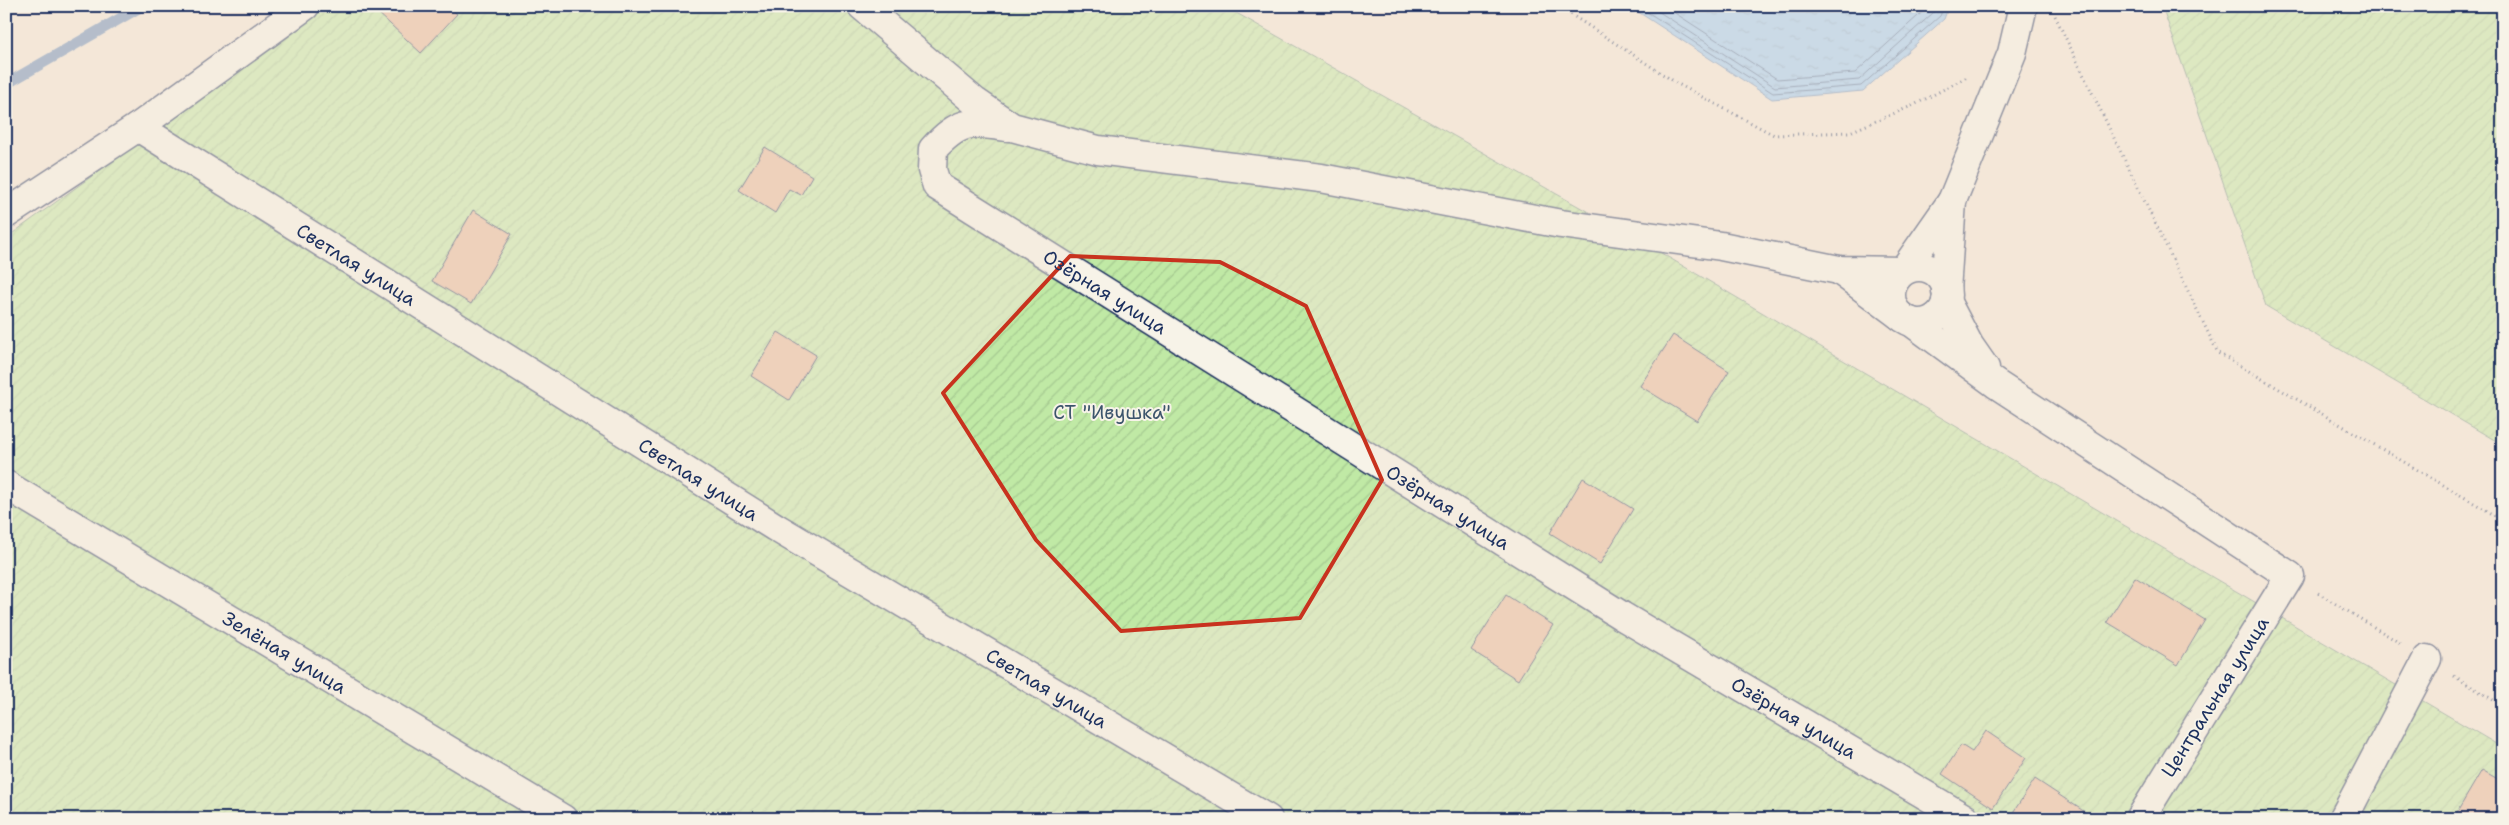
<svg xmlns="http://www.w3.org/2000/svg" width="2509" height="825" font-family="'Shantell Sans',sans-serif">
<defs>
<pattern id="garden-furrows" width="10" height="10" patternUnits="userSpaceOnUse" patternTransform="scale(1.25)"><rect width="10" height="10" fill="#c0e9a5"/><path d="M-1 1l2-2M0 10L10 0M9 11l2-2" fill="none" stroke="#a4c890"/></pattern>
<pattern id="water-ripples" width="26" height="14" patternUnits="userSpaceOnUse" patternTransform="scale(1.25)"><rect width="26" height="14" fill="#99c9f5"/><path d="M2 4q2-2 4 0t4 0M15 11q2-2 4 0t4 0" fill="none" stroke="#83add4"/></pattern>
</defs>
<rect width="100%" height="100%" fill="#f4e7d8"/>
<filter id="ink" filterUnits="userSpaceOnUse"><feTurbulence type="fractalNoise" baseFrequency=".02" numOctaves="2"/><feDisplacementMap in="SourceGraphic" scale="10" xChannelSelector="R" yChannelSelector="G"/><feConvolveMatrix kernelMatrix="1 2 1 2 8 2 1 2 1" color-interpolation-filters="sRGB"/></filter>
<g filter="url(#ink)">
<!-- garden -->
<g fill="url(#garden-furrows)" stroke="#6e8c82">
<path d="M 328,6 L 1224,6 L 1661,253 L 2503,748 L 2503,819 L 6,819 L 6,238 Z"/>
<path d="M 2162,6 L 2503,6 L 2503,445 L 2266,306 Z"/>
</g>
<!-- water -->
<path fill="url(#water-ripples)" stroke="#678bb9" d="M 1629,6 L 1949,6 L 1944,19 L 1863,91 L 1772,99 Z"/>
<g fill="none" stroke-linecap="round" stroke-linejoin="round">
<!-- shore -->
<g stroke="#4d6d9a" stroke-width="1">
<path d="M 1638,6 L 1773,93 L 1861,86 L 1940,16 L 1944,6"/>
<path d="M 1650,6 L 1775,87 L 1859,80 L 1934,12 L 1937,6"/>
<path d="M 1664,6 L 1777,79 L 1855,73 L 1929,6"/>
</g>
<!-- stream -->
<path stroke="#678bb9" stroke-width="11" d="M 6,84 L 142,6"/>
</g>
<!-- building -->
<g fill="#e6b597" stroke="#1b2f5e">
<path d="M 378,6 L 448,6 L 457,14 L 421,53 L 375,10 Z"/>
<path d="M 765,147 L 812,176 L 801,195 L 789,189 L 775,213 L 739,190 Z"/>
<path d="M 473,210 L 512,234 L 471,304 L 432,281 Z"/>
<path d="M 778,332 L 816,355 L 789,400 L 751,376 Z"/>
<path d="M 1673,335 L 1729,371 L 1697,421 L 1640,386 Z"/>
<path d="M 1583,478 L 1633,509 L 1600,564 L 1550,533 Z"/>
<path d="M 2135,577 L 2205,620 L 2178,665 L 2107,622 Z"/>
<path d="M 1506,595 L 1553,625 L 1518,680 L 1471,650 Z"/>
<path d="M 1986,731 L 2026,758 L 1993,808 L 1942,774 L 1961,745 L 1972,752 Z"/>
<path d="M 2482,770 L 2503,782 L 2503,819 L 2453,819 Z"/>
<path d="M 2035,779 L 2088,814 L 2084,819 L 2013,819 L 2010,817 Z"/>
<path d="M 1866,810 L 1879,819 L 1860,819 Z"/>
</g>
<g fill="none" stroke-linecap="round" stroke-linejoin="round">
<!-- minor casing -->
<g stroke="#1b2f5e" stroke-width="31">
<g id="minor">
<path d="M 862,6 L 974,101 L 1012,127 L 1098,150 L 1321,178 L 1561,224 L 1721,246 L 1839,270 L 1903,271 L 1952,201 L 2012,53 L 2023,6"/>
<path id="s1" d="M 138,127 L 775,527 L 1268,819"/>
<path id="s2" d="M 1008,127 C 970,122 961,119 933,149 L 932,170 L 937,186 L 1622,616 L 1966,819"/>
<path d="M 6,214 L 138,127 L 305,6"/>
<circle cx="1919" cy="295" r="28"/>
<path d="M 1839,270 L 1902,317"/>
<path d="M 1946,291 L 1952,201"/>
<path d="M 1946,301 L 1969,345 L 1985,368"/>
<path d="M 1910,321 L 1996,384 L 2290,576 L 2140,819"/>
<path id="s3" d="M 6,485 L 563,819"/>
<path d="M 2343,819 L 2427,659"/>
</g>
</g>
<!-- path -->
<g stroke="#1b2f5e" stroke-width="3" stroke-dasharray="1 4" stroke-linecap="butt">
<path d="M 1558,6 L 1678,84 L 1774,135 L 1850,132 L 1914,105 L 1967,77"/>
<path d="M 2055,16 L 2218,353 L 2503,520"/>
<path d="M 2318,593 L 2400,643"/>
<path d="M 2454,676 L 2503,706"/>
</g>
<!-- minor -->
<use href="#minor" stroke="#f7f3e8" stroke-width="28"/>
</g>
</g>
<!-- marked area -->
<path d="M0 0H2509V825H0ZM 1070,256 L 1220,262 L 1306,306 L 1382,480 L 1300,618 L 1121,631 L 1036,540 L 943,393 Z" fill="#f4e7d8" fill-opacity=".55" fill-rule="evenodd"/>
<path fill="none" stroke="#c8321e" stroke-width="4" stroke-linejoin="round" d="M 1070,256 L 1220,262 L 1306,306 L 1382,480 L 1300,618 L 1121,631 L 1036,540 L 943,393 Z"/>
<g text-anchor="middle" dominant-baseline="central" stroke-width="4" stroke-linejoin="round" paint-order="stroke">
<!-- street labels -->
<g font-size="19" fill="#1b2f5e" stroke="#f7f3e8">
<text stroke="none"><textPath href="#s1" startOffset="258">Светлая улица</textPath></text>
<text stroke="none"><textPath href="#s2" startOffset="320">Озёрная улица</textPath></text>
<text stroke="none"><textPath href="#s1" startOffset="662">Светлая улица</textPath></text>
<text stroke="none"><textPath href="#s2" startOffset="725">Озёрная улица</textPath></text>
<text stroke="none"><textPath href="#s3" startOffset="325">Зелёная улица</textPath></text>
<text stroke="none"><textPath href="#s1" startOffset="1068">Светлая улица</textPath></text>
<text transform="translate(2215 697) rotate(-58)">Центральная улица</text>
<text stroke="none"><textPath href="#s2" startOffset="1130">Озёрная улица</textPath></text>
</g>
<!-- park labels -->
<g font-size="19" fill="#3c546c" stroke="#f7f3e8">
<text x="1112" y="412">СТ "Ивушка"</text>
</g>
</g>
<!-- margin -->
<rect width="2509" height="825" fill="none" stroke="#f7f3e8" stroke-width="25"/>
<rect x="12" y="12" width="2484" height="800" fill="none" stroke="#1b2f5e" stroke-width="2" filter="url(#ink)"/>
</svg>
